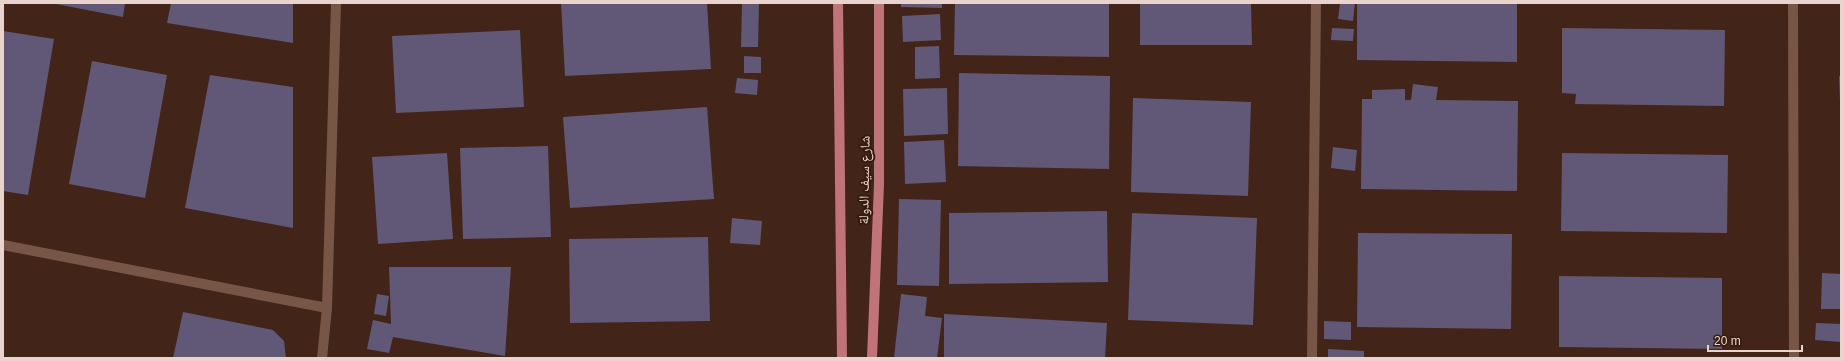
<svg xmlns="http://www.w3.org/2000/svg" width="1844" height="361" font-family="Helvetica,'Noto Naskh Arabic',sans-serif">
<rect width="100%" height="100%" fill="#422518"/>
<!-- building -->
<g fill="#615776">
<path d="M 51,3 L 125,3 L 123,17 Z"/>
<path d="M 171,3 L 293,3 L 293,43 L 167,23 Z"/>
<path d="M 561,3 L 707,3 L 711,69 L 565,76 Z"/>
<path d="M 742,3 L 759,3 L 758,47 L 741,47 Z"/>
<path d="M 901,3 L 942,3 L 942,8 L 901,7 Z"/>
<path d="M 955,3 L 1109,3 L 1109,57 L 954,55 Z"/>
<path d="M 1140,3 L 1251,3 L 1252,45 L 1140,45 Z"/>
<path d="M 1340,3 L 1355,3 L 1353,21 L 1338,19 Z"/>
<path d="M 1357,3 L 1517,3 L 1517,62 L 1357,60 Z"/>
<path d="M 940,14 L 941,40 L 903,42 L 902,16 Z"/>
<path d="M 1332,28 L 1354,29 L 1353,41 L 1331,40 Z"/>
<path d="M 1562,28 L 1725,30 L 1724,106 L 1575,104 L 1576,94 L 1562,93 Z"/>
<path d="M 520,30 L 524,107 L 396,113 L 392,36 Z"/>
<path d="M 3,31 L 54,39 L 28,195 L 3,191 Z"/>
<path d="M 939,46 L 940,78 L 915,79 L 915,47 Z"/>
<path d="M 744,56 L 761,57 L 761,73 L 744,73 Z"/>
<path d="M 92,61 L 167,75 L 145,198 L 69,184 Z"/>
<path d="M 959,73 L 1110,76 L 1109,169 L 958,166 Z"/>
<path d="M 210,75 L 293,87 L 293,228 L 185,208 Z"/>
<path d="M 1839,76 L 1841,76 L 1841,101 L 1840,101 Z"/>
<path d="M 737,78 L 758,80 L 757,95 L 735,93 Z"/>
<path d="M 1413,84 L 1438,87 L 1436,100 L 1518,101 L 1517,191 L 1361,189 L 1362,99 L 1372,99 L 1372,90 L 1405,89 L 1405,100 L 1411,100 Z"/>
<path d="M 947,88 L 948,134 L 904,136 L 903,89 Z"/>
<path d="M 1133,98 L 1251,102 L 1248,196 L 1131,192 Z"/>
<path d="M 707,107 L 714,199 L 570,208 L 563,117 Z"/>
<path d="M 944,140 L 946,182 L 905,184 L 904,142 Z"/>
<path d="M 548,146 L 551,237 L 463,239 L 460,148 Z"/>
<path d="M 1333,147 L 1357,150 L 1355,171 L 1331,168 Z"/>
<path d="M 447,153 L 453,239 L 378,244 L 372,157 Z"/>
<path d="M 1562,153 L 1728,155 L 1727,233 L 1561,231 Z"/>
<path d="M 899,199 L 941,200 L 939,286 L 897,285 Z"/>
<path d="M 1107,211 L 1108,282 L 949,284 L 949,213 Z"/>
<path d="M 1132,213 L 1257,218 L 1253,325 L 1128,320 Z"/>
<path d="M 732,218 L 762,221 L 760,245 L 730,243 Z"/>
<path d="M 1358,233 L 1512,234 L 1511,329 L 1357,327 Z"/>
<path d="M 708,237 L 710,321 L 570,323 L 569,239 Z"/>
<path d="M 389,267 L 511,267 L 505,356 L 393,337 L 389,353 L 367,349 L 373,320 L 391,324 Z"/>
<path d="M 1822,273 L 1841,274 L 1841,309 L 1821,309 Z"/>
<path d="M 1559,276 L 1722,278 L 1722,349 L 1559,347 Z"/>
<path d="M 377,294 L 389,296 L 386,316 L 374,314 Z"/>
<path d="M 901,294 L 927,297 L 925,316 L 942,318 L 937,358 L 894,358 Z"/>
<path d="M 183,312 L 273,330 L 284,341 L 286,358 L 173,358 Z"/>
<path d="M 944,314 L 1107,323 L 1105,358 L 944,358 Z"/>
<path d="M 1324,321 L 1351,322 L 1351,340 L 1324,339 Z"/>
<path d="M 1816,323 L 1841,324 L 1841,342 L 1815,340 Z"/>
<path d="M 1328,349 L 1364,351 L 1364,358 L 1328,358 Z"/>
</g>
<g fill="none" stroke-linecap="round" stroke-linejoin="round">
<!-- street -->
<g stroke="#775647" stroke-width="10">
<path d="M 1793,3 L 1794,358"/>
<path d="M 3,245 L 327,308"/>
<path d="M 322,358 L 327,308 L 336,3"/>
<path d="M 1312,358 L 1316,3"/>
</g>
<!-- primary -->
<g stroke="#c1737a" stroke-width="10">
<path d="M 838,3 L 842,358"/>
<path d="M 872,358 L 879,184 L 879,3"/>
</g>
</g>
<g text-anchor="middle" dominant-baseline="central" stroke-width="4" stroke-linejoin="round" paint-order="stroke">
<!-- street labels -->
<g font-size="14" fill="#e8d4cc" stroke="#371b0e">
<text transform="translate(864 180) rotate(-89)">شارع سيف الدولة</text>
</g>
</g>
<!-- border -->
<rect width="1844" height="361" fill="none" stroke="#e8d4cc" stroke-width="8"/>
<!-- scale -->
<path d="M1708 345v6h94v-6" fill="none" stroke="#e8d4cc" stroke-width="2"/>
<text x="1714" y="345" font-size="12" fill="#e8d4cc" stroke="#371b0e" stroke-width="3" paint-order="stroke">20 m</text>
</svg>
